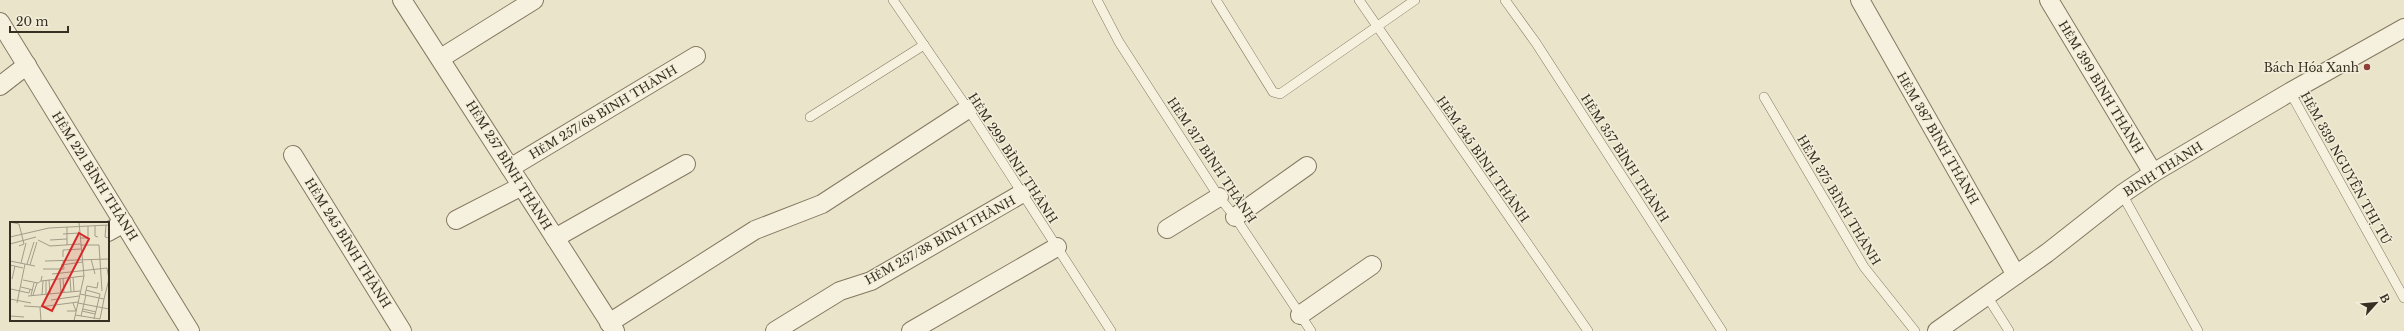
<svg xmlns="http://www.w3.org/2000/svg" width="2404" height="331" font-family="'Libre Baskerville',serif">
<rect width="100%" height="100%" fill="#eae4cb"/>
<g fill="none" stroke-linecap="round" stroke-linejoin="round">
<!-- service casing -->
<g stroke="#857861" stroke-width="10">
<g id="service">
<path d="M 893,0 L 968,109 L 1111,331"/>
<path d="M 1097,0 L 1119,42 L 1219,197 L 1235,217 L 1311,331"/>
<path d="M 1216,0 L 1273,92 L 1280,94 L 1415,0"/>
<path d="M 1359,0 L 1588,331"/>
<path d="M 1505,0 L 1536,43 L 1722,331"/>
<path d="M 2290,92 L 2404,298"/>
<path d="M 1764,97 L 1864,267 L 1915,331"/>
<path d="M 810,117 L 924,45"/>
<path d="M 2122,194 L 2198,331"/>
<path d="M 1987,296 L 2009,331"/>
</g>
</g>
<!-- minor casing -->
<g stroke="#857861" stroke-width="20">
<g id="minor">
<path d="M 402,0 L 615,331"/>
<path d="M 1860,0 L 2016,275"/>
<path d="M 2049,0 L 2153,173"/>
<path d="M 0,22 L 190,331"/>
<path d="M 441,58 L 534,0"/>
<path d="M 0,86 L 27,65"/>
<path d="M 293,155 L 402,331"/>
<path d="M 510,168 L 696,56"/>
<path d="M 1235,217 L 1307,166"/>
<path d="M 456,220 L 522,186"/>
<path d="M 1167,229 L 1219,197"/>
<path d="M 108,232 L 124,223"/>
<path d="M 555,238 L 686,164"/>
<path d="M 1300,315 L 1372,265"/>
<path d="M 609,323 L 755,230 L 822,204 L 968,109"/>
<path d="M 775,331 L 840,291 L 871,281 L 1021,194"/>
<path d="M 911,331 L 1057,247"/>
<path d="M 1937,331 L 2047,253 L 2122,194 L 2153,173 L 2290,92 L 2404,28"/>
</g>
</g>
<!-- service -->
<use href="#service" stroke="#f6f1de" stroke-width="9"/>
<!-- minor -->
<use href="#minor" stroke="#f6f1de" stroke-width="18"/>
</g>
<!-- markers -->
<circle fill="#8e4038" stroke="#f3eeda" stroke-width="1.5" cx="2367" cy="67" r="4"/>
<g text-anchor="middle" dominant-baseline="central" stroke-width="3" stroke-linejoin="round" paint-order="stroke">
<!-- poi labels -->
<g font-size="12" fill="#382f23" stroke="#f3eeda" text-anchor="end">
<text x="2359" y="67">Bách Hóa Xanh</text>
</g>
<!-- street labels -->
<g font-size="12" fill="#382f23" stroke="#f3eeda">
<text transform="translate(2101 87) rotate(59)">HẺM 399 BÌNH THÀNH</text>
<text transform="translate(603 112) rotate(-31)">HẺM 257/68 BÌNH THÀNH</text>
<text transform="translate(1938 138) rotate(60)">HẺM 387 BÌNH THÀNH</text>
<text transform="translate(1013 158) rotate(57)">HẺM 299 BÌNH THÀNH</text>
<text transform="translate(1625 158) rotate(57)">HẺM 357 BÌNH THÀNH</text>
<text transform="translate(1483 159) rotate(55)">HẺM 345 BÌNH THÀNH</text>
<text transform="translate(1212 160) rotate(56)">HẺM 317 BÌNH THÀNH</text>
<text transform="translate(509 165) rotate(58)">HẺM 257 BÌNH THÀNH</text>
<text transform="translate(2346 168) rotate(61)">HẺM 339 NGUYỄN THỊ TÚ</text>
<text transform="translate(2163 169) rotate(-32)">BÌNH THÀNH</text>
<text transform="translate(95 176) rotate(58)">HẺM 221 BÌNH THÀNH</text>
<text transform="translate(1839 200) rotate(59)">HẺM 375 BÌNH THÀNH</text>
<text transform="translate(940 240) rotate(-29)">HẺM 257/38 BÌNH THÀNH</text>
<text transform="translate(348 243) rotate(58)">HẺM 245 BÌNH THÀNH</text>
</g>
</g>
<!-- overview -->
<g transform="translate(10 222)">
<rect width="99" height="99" fill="#eae4cb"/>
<path fill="none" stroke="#a39c88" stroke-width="1" d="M 0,0 L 9,2 L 14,22 L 9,24M 96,3 L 95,15 L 99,16M 85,4 L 85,14 L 88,15M 57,5 L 57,23M 53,12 L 70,11M 0,15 L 39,6 L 99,3M 70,16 L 78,16 L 78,4M 28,18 L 40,24 L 70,22M 40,18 L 57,17M 0,22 L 26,15M 70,23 L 89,23 L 92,69M 53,35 L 53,28 L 71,27M 81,37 L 85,52M 0,39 L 25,44M 35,39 L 99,37M 11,41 L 16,21M 17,42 L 24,20M 0,43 L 13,46M 20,43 L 27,20M 51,43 L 73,40M 33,47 L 54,47 L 53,39M 42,52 L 97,46 L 99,57 L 94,77 L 70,72M 32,54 L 31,59 L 74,54M 63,55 L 64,69M 53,56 L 54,71M 60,56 L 61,70M 2,57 L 5,44M 50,57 L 51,71M 13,58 L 28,61 L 31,59M 36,58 L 36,72M 39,58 L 40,72M 11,65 L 23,68M 1,67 L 19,71 L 20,68M 76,68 L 90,72 L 84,97M 21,73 L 24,61M 23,73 L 27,61M 32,73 L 33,59M 75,73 L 77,64 L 87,66 L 88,60M 18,74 L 70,69M 0,77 L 21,81M 41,78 L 69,74M 7,81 L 15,42M 68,81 L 99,87M 14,84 L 30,85 L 68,80M 30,85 L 31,99M 73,87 L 86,90M 57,89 L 66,89 L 63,81M 72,89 L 85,92M 65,93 L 90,97 L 94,77M 0,94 L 14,95M 71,94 L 76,73M 64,99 L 74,54 L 69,0"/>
<path fill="#d62828" fill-opacity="0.15" stroke="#d62828" stroke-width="2" d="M 69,11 L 79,17 L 42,89 L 32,84 Z"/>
<rect width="99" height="99" fill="none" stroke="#382f23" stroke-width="2"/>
</g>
<!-- north arrow -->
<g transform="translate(2376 303) rotate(63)" stroke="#f3eeda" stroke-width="3" paint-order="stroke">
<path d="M0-3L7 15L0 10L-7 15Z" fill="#382f23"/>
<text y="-6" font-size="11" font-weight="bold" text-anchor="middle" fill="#382f23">B</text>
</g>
<!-- scale -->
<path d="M10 26v6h58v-6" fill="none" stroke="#382f23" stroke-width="2"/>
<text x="16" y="26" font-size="12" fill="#382f23" stroke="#f3eeda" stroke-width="3" paint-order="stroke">20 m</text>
</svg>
